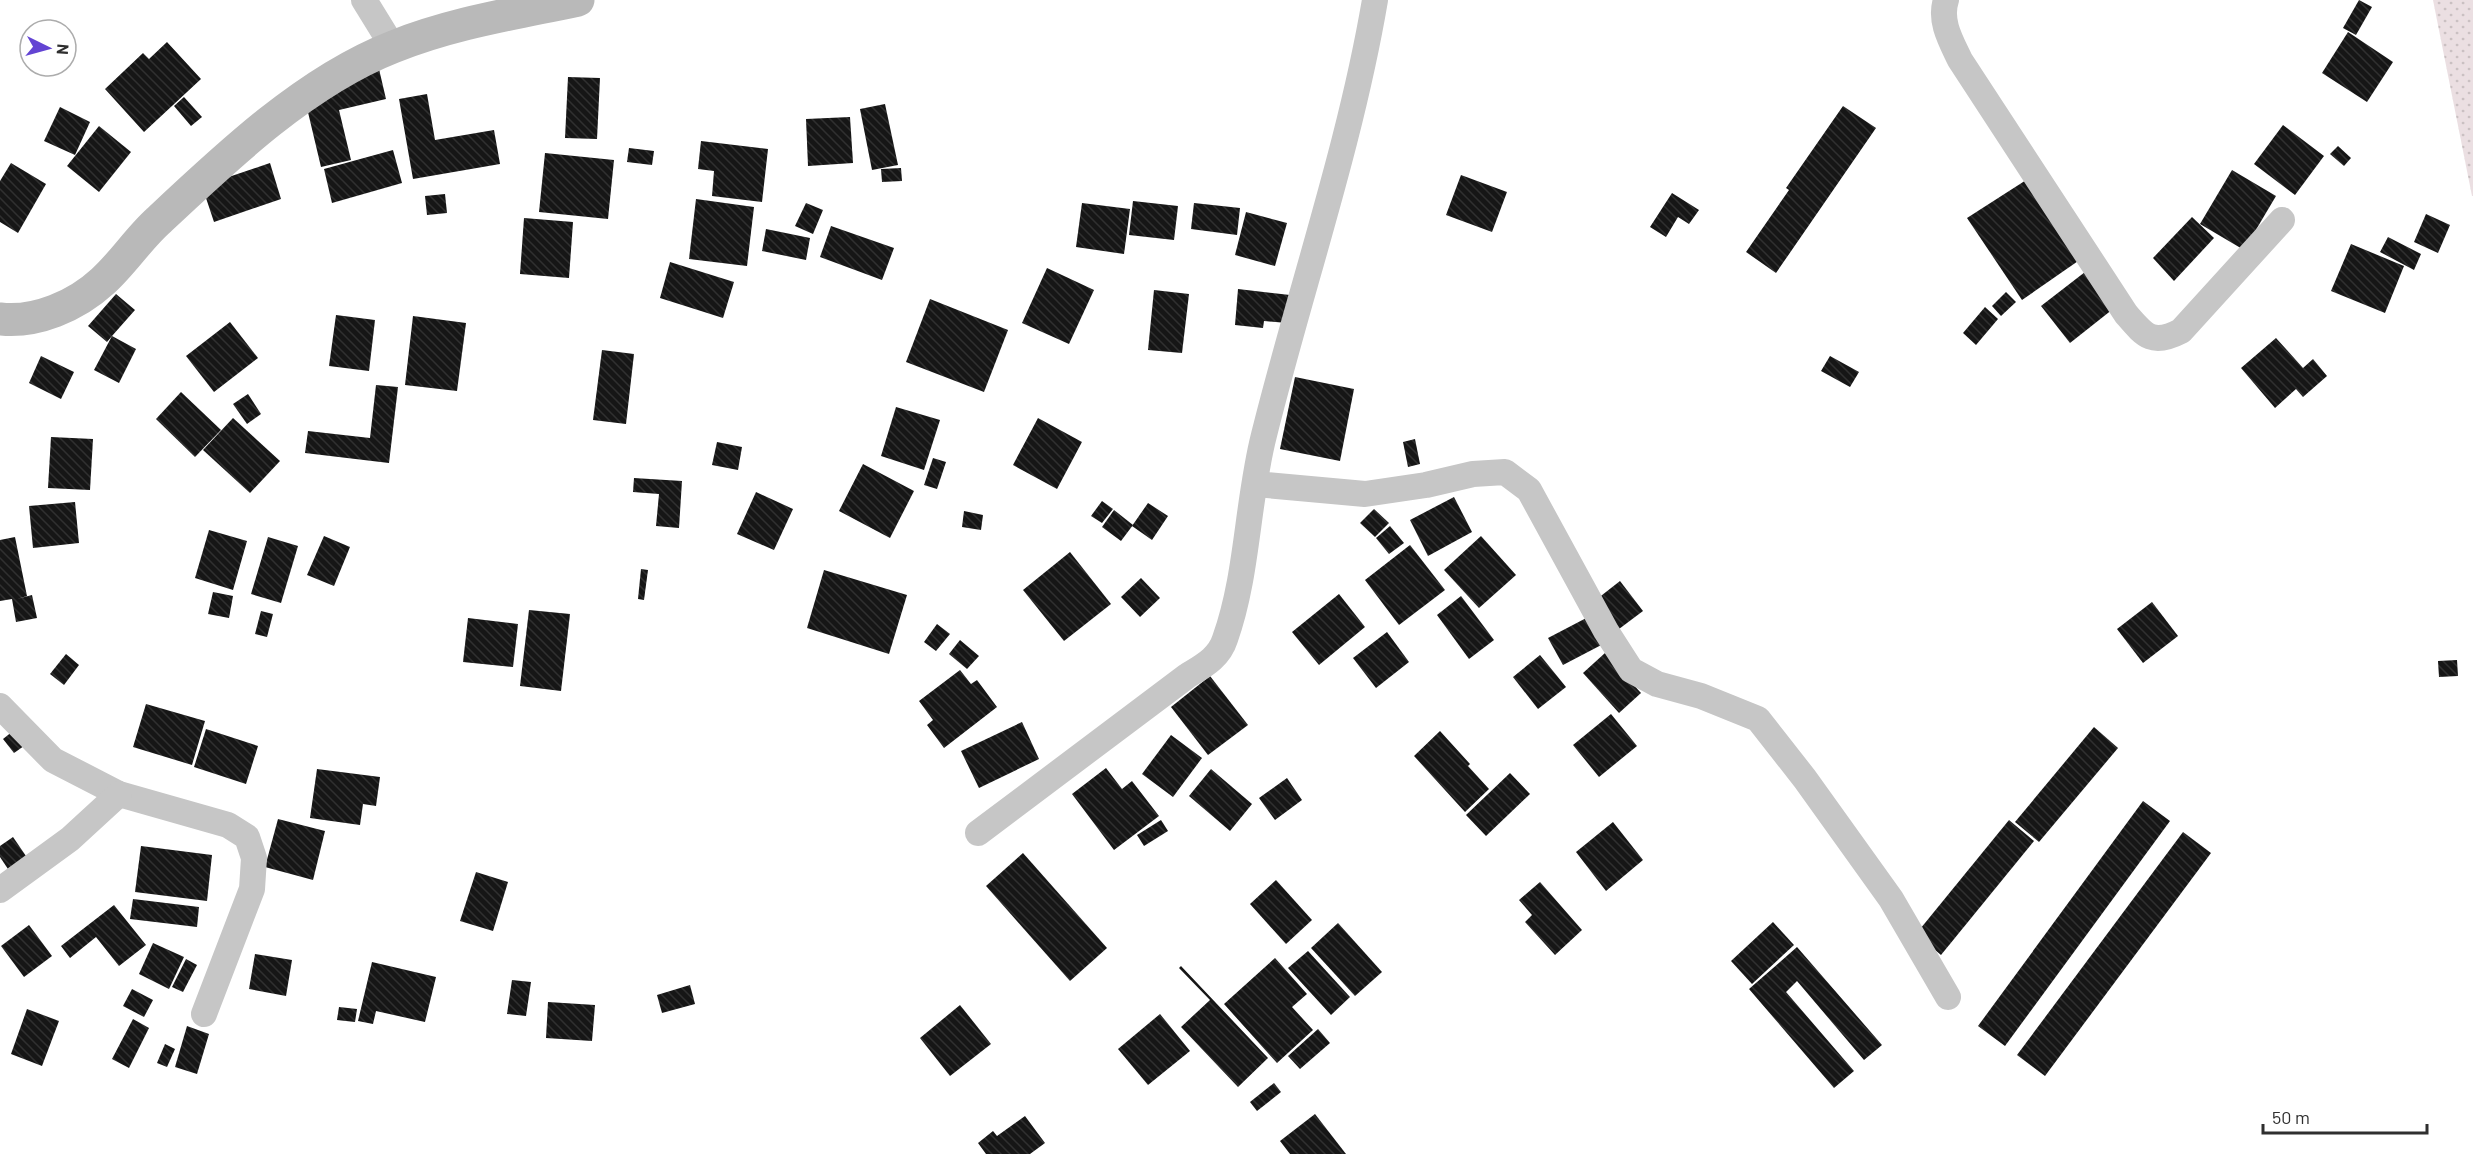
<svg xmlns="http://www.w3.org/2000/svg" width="2473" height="1154" font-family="Barlow,sans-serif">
<defs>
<pattern id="grass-dots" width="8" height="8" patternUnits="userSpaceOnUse" patternTransform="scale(1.5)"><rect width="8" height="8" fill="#ebdfe2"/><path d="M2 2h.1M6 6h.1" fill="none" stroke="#cac0c2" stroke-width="1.8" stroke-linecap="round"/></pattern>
<pattern id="building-back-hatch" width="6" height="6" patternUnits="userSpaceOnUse" patternTransform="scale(1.5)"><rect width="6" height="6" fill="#161616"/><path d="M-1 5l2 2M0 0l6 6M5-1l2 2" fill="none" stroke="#303030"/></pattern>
</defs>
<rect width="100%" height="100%" fill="#fff"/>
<!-- grass -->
<path fill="url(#grass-dots)" d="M 2433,0 L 2473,0 L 2473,196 L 2472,196 Z"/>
<!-- building -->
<g fill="url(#building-back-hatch)">
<path d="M 2359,0 L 2372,7 L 2356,35 L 2343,28 Z"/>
<path d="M 2348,32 L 2393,62 L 2367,102 L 2322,73 Z"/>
<path d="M 167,42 L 201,79 L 144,132 L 105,89 L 143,53 L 149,59 Z"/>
<path d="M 379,69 L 386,99 L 339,110 L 351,160 L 321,167 L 302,87 Z"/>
<path d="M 568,77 L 600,78 L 597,139 L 565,138 Z"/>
<path d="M 427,94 L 435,140 L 494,130 L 500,164 L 413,179 L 399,99 Z"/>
<path d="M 184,97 L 202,117 L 191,126 L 174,106 Z"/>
<path d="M 885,104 L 898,165 L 872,170 L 860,109 Z"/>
<path d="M 1843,106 L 1876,128 L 1776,273 L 1746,252 L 1789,190 L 1786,188 Z"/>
<path d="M 60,107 L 90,122 L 75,155 L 44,141 Z"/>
<path d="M 850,117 L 853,163 L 808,166 L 806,119 Z"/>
<path d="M 2283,125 L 2324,156 L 2295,195 L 2254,164 Z"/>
<path d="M 99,126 L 131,152 L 99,192 L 67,166 Z"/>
<path d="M 701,141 L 768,149 L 762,202 L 712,196 L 714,171 L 698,169 Z"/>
<path d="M 2338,146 L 2351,158 L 2344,166 L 2330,154 Z"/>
<path d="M 629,148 L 654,151 L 652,165 L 627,162 Z"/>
<path d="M 393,150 L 402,183 L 332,203 L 324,169 Z"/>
<path d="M 545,153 L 614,160 L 608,219 L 539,212 Z"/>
<path d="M 11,163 L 46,184 L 18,233 L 0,222 L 0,181 Z"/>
<path d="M 270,163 L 281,199 L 214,222 L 202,186 Z"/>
<path d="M 901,168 L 902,181 L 882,182 L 881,169 Z"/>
<path d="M 2232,170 L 2276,196 L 2244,250 L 2200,224 Z"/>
<path d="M 1461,175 L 1507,192 L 1492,232 L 1446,215 Z"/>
<path d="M 2034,175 L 2081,259 L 2022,300 L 1967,218 Z"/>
<path d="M 1672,193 L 1699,210 L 1689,224 L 1678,217 L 1666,237 L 1650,227 Z"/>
<path d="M 445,194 L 447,213 L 427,215 L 425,196 Z"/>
<path d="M 696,199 L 754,207 L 747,266 L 689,259 Z"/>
<path d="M 1133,201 L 1178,206 L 1174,240 L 1129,235 Z"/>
<path d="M 806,203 L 823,210 L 813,234 L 795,226 Z"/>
<path d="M 1082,203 L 1130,209 L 1124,254 L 1076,247 Z"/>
<path d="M 1194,203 L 1240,208 L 1237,235 L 1191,229 Z"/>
<path d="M 1246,212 L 1287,223 L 1275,266 L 1235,255 Z"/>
<path d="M 2426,214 L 2450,225 L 2438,253 L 2414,242 Z"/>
<path d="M 2192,217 L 2214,238 L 2174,281 L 2153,258 Z"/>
<path d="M 524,218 L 573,222 L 569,278 L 520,274 Z"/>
<path d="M 831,226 L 894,248 L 882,280 L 820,257 Z"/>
<path d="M 766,229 L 810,238 L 806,260 L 762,251 Z"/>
<path d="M 2388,237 L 2421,254 L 2414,270 L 2380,252 Z"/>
<path d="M 2351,244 L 2404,266 L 2385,313 L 2331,291 Z"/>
<path d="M 670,262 L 734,282 L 723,318 L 660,298 Z"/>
<path d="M 1047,268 L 1094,290 L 1069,344 L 1022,323 Z"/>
<path d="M 2085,272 L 2113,309 L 2070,343 L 2041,306 Z"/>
<path d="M 1238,289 L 1290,295 L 1287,323 L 1264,321 L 1263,328 L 1235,325 Z"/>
<path d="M 1154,290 L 1189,294 L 1182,353 L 1148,350 Z"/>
<path d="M 2006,292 L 2016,302 L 2001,316 L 1992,306 Z"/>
<path d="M 116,294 L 135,310 L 112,336 L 136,349 L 119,383 L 94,370 L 112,336 L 107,342 L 88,326 Z"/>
<path d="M 930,299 L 1008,330 L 984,392 L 906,362 Z"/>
<path d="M 1985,307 L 1998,319 L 1976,345 L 1963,333 Z"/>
<path d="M 336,315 L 375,320 L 369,371 L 329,366 Z"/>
<path d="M 413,316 L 466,323 L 457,391 L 405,385 Z"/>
<path d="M 230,322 L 258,358 L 214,392 L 186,356 Z"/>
<path d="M 2276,338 L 2303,368 L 2313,359 L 2327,376 L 2303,397 L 2296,389 L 2275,408 L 2241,368 Z"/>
<path d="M 602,350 L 634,354 L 626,424 L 593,420 Z"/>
<path d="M 41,356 L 74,372 L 61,399 L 29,383 Z"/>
<path d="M 1830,356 L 1859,372 L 1850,387 L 1821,371 Z"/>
<path d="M 1295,377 L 1354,389 L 1340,461 L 1280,449 Z"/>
<path d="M 376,385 L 398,387 L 389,463 L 305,453 L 308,431 L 370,438 Z"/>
<path d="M 181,392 L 221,430 L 195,457 L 156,419 Z"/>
<path d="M 248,394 L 261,414 L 247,424 L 233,404 Z"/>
<path d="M 896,407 L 940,420 L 924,470 L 881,456 Z"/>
<path d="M 233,418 L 280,461 L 250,493 L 203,450 Z"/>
<path d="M 1038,418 L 1082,442 L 1057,489 L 1013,465 Z"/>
<path d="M 51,437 L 93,439 L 90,490 L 48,488 Z"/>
<path d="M 1415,439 L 1420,464 L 1408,467 L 1403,442 Z"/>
<path d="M 717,442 L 742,447 L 738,470 L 712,465 Z"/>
<path d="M 933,458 L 946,462 L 937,489 L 924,485 Z"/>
<path d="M 863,464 L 914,491 L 890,538 L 839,511 Z"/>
<path d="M 634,478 L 682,481 L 679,528 L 656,526 L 659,494 L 633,492 Z"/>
<path d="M 756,492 L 793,509 L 774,550 L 737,534 Z"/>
<path d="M 1454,497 L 1472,532 L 1428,556 L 1410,520 Z"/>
<path d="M 1102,501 L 1113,509 L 1102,523 L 1091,516 Z"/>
<path d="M 75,502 L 79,543 L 33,548 L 29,506 Z"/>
<path d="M 1148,503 L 1168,516 L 1152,540 L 1132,526 Z"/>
<path d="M 1374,509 L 1389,523 L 1375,537 L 1360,523 Z"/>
<path d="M 1114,510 L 1133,525 L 1121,541 L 1102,527 Z"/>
<path d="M 964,511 L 983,515 L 981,530 L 962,527 Z"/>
<path d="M 1390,526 L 1404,543 L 1389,554 L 1376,538 Z"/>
<path d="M 209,530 L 247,541 L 233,590 L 195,578 Z"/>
<path d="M 324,536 L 350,547 L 334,586 L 307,575 Z"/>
<path d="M 1481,536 L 1516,575 L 1479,608 L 1444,570 Z"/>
<path d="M 15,537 L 27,596 L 17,599 L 32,595 L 37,618 L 16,622 L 12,599 L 0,601 L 0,540 Z"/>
<path d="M 268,537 L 298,546 L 281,603 L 251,594 Z"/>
<path d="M 1410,545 L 1445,590 L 1399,625 L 1365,580 Z"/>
<path d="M 1070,552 L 1111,604 L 1064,641 L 1023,590 Z"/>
<path d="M 641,569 L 648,570 L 644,600 L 638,599 Z"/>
<path d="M 824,570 L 907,595 L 889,654 L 807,628 Z"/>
<path d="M 1141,578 L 1160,598 L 1140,617 L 1121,597 Z"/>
<path d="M 1620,581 L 1643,611 L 1619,629 L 1597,599 Z"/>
<path d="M 213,592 L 233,596 L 229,618 L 208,614 Z"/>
<path d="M 1339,594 L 1365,627 L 1319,665 L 1292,632 Z"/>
<path d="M 1461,596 L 1494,640 L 1469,659 L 1437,615 Z"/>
<path d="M 2152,602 L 2178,636 L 2143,663 L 2117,629 Z"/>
<path d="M 529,610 L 570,614 L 561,691 L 520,686 Z"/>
<path d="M 261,611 L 273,614 L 267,637 L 255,634 Z"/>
<path d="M 1592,615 L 1607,642 L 1563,665 L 1548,638 Z"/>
<path d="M 468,618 L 518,624 L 513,667 L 463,662 Z"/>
<path d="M 937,624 L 950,634 L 936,651 L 924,642 Z"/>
<path d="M 1387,632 L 1409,662 L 1376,688 L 1353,658 Z"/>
<path d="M 960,640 L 979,656 L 967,669 L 949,654 Z"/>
<path d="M 1605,653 L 1641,693 L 1619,713 L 1583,673 Z"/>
<path d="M 66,654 L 79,665 L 64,685 L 50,674 Z"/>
<path d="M 1540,655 L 1566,687 L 1538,709 L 1513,677 Z"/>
<path d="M 2457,660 L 2458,676 L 2439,677 L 2438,661 Z"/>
<path d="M 960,670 L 971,684 L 977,680 L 997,707 L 944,748 L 927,725 L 933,720 L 919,701 Z"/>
<path d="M 1210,676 L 1248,725 L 1208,755 L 1171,707 Z"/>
<path d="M 146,704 L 205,721 L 192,765 L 133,747 Z"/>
<path d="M 1611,714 L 1637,746 L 1599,777 L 1573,745 Z"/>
<path d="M 1022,722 L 1039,759 L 979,788 L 961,751 Z"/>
<path d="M 2094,727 L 2118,748 L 2039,842 L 2015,822 Z"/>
<path d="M 206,729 L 258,746 L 246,784 L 194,767 Z"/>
<path d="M 13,731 L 24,746 L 14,753 L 3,739 Z"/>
<path d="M 1440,731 L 1470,764 L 1468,766 L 1489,789 L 1465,812 L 1414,756 Z"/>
<path d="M 1171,735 L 1202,758 L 1173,797 L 1142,774 Z"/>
<path d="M 1106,768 L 1122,789 L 1132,781 L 1159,816 L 1114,850 L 1072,794 Z"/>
<path d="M 317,769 L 380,777 L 376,806 L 363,804 L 360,825 L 310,818 Z"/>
<path d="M 1211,769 L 1252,804 L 1230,831 L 1189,796 Z"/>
<path d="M 1510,773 L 1530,794 L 1486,836 L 1466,815 Z"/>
<path d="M 1287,778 L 1302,800 L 1275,820 L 1259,798 Z"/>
<path d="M 2143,801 L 2170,821 L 2005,1046 L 1978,1026 Z"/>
<path d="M 278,819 L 325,831 L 313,880 L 265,867 Z"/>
<path d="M 1161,820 L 1168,831 L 1144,846 L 1137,835 Z"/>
<path d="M 2009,820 L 2034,841 L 1941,955 L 1916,934 Z"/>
<path d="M 1613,822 L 1643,860 L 1606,891 L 1576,852 Z"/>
<path d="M 2183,832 L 2211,853 L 2045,1076 L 2017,1055 Z"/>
<path d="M 13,837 L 26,856 L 8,869 L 0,857 L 0,846 Z"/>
<path d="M 141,846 L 212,855 L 207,901 L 135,892 Z"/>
<path d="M 1023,853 L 1107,948 L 1070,981 L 986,886 Z"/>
<path d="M 476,872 L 508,882 L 493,931 L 460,921 Z"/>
<path d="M 1276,880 L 1312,920 L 1286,944 L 1250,904 Z"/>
<path d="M 1540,882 L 1582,930 L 1555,955 L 1525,922 L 1532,915 L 1519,900 Z"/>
<path d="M 133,899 L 199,907 L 197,927 L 130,919 Z"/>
<path d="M 114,905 L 146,945 L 119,966 L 96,937 L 70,958 L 61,946 Z"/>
<path d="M 1773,922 L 1794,945 L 1752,984 L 1731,961 Z"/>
<path d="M 1338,923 L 1382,972 L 1355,996 L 1311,948 Z"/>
<path d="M 29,925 L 52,956 L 24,977 L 1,946 Z"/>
<path d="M 153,943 L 184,957 L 169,989 L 139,974 Z"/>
<path d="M 1797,947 L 1882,1045 L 1864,1060 L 1797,981 L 1786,992 L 1854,1071 L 1834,1088 L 1749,989 Z"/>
<path d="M 1308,951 L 1350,997 L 1331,1015 L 1288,968 Z"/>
<path d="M 255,954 L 292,960 L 286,996 L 249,989 Z"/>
<path d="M 1275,958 L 1307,994 L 1292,1007 L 1313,1030 L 1277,1063 L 1224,1004 Z"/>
<path d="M 186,959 L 197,965 L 183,992 L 172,987 Z"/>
<path d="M 372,962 L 436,977 L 425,1022 L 376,1011 L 373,1024 L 358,1021 Z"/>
<path d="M 1181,966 L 1268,1058 L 1238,1087 L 1181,1027 L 1210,1000 L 1179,968 Z"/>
<path d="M 512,980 L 531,982 L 526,1016 L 507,1014 Z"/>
<path d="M 690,985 L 695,1004 L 662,1013 L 657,995 Z"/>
<path d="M 132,989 L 153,1000 L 144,1017 L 123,1006 Z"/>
<path d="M 548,1002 L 595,1005 L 592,1041 L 546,1038 Z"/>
<path d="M 960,1005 L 991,1044 L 950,1076 L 920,1038 Z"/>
<path d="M 339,1007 L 357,1009 L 355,1022 L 337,1020 Z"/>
<path d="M 27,1009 L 59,1021 L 42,1066 L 11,1054 Z"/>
<path d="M 1160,1014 L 1190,1051 L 1148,1085 L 1118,1049 Z"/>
<path d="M 133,1019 L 149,1028 L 129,1068 L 112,1059 Z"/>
<path d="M 187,1026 L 209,1034 L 197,1074 L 175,1067 Z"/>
<path d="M 1318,1029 L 1330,1043 L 1300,1069 L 1288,1056 Z"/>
<path d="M 165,1044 L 175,1049 L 167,1067 L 157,1063 Z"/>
<path d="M 1274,1083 L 1281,1092 L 1257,1111 L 1250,1102 Z"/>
<path d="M 1315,1114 L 1346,1154 L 1290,1154 L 1280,1141 Z"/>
<path d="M 1025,1116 L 1045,1143 L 1030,1154 L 986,1154 L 978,1143 L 993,1131 L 997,1136 Z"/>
</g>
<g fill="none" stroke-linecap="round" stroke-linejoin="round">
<!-- street -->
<g stroke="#c6c6c6" stroke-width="26">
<path d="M 364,0 L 393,47"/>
<path d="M 1946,0 C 1939,21 1951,41 1960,60 L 2126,314 C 2145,336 2152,346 2181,331 L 2282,220"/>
<path d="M 1255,484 L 1365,494 L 1426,485 L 1473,474 L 1505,472 L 1529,490 L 1606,631 L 1631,670 L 1657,684 L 1701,696 L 1758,719 L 1805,779 L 1891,899 L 1948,997"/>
<path d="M 0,706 L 53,760 L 119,794 L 228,825 L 247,837 L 254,858 L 252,889 L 204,1014"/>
<path d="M 978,833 L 1187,676 C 1203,666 1219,658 1225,639 C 1248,575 1247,501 1264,435 C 1300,290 1350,147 1375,0"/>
<path d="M 0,890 L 70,839 L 119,794"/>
</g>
<!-- secondary -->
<path stroke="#b9b9b9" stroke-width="33" d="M 0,319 C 36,323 76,306 103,281 C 123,263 138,239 158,221 C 226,157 306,81 393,47 C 452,23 517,13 578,0"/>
</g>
<!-- north arrow -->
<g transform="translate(48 48) rotate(95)"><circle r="28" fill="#ffffff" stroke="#acacac" stroke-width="1.5"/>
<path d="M0-4.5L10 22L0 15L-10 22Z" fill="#6344d3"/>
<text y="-9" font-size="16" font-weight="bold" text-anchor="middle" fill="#2f2f2f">N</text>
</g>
<!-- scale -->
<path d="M2263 1124v9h164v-9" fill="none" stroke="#2f2f2f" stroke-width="3"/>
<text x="2272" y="1124" font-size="18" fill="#2f2f2f" stroke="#ffffff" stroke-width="4.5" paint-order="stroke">50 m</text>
</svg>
